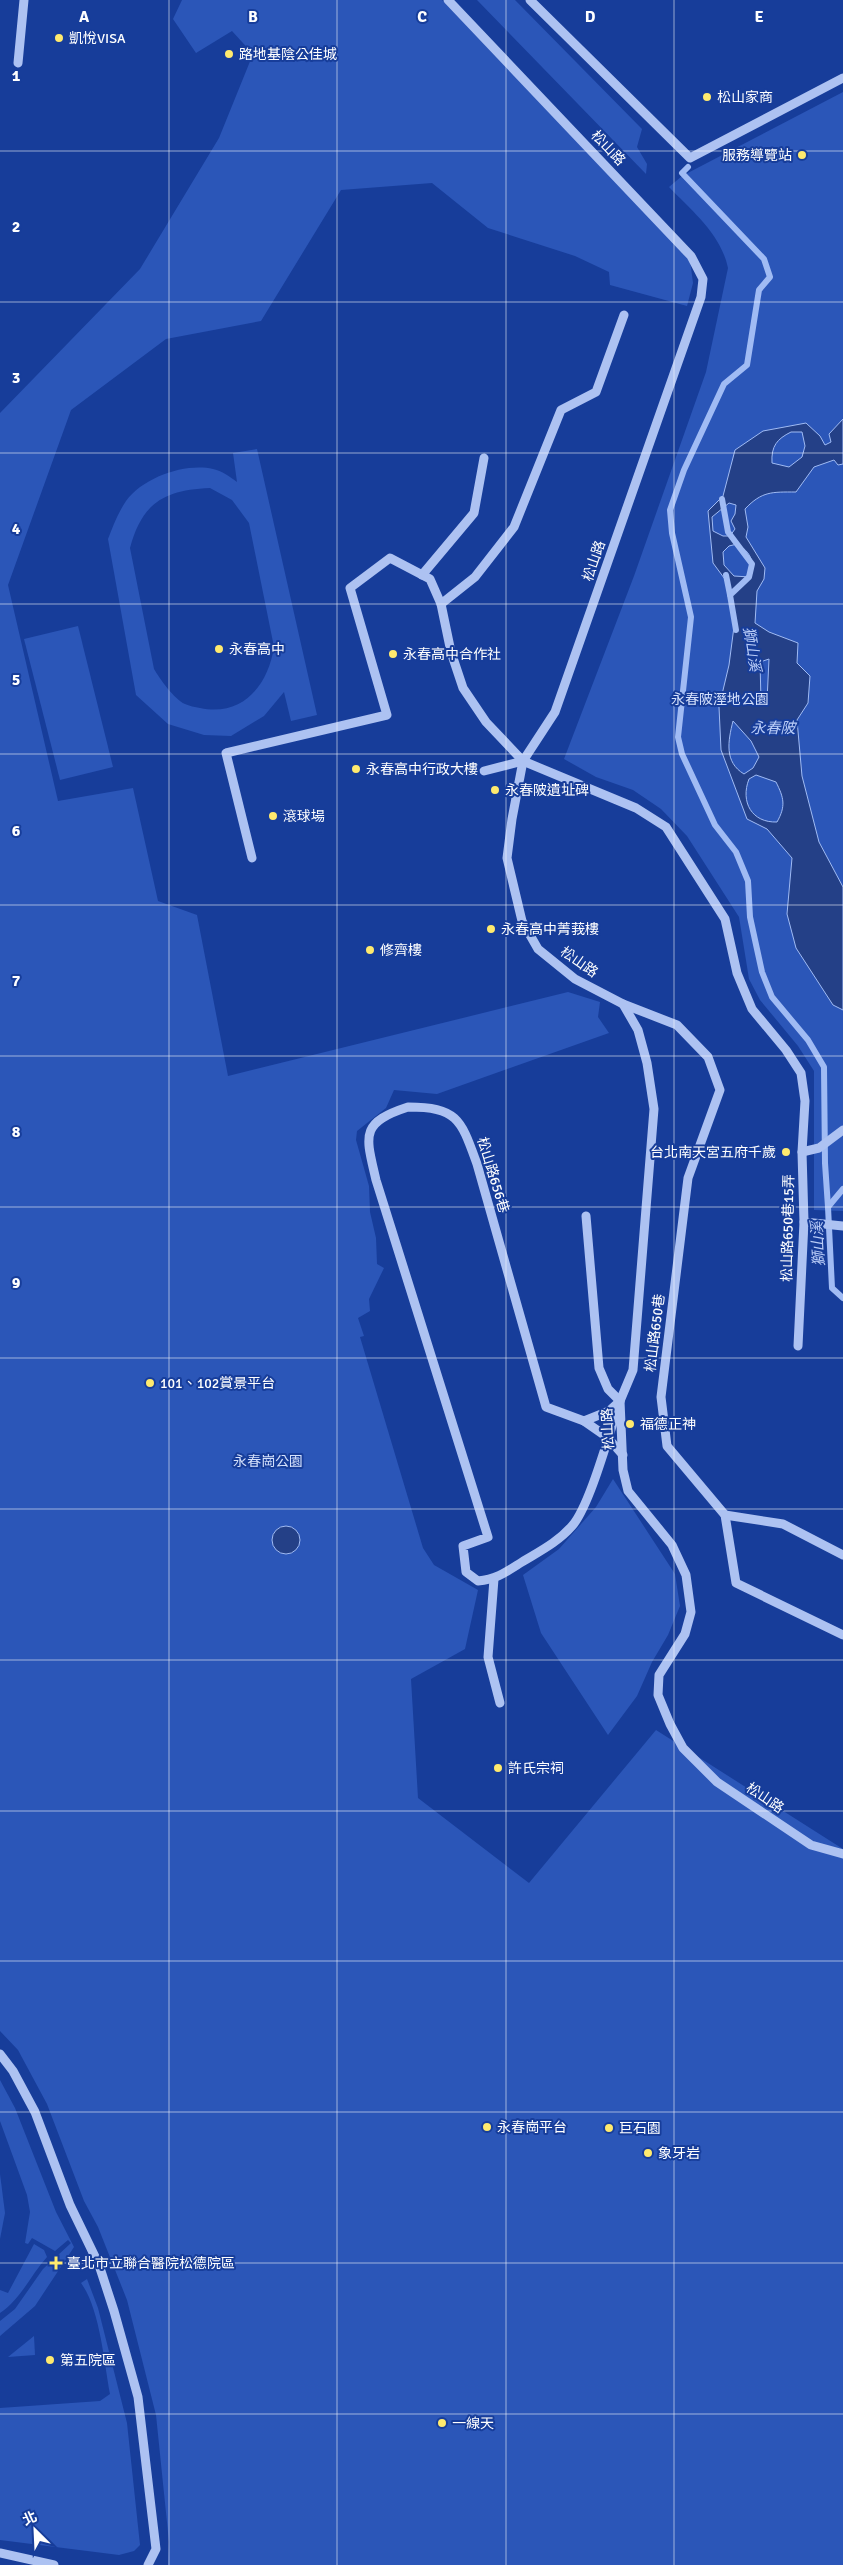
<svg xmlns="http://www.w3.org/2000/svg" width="843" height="2565" font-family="Signika,'Noto Sans TC',sans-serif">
<rect width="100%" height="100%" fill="#173d9a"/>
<!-- green -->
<g fill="#2b56b8" fill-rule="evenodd">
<path d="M 182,0 L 442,0 L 690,260 L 693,283 L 687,306 L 610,285 L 609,272 L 575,256 L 488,228 L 432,183 L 341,190 L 261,321 L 166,339 L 71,410 L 8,585 L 58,801 L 133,788 L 158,901 L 197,915 L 228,1076 L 568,992 L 600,1002 L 598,1017 L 609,1033 L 437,1094 L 394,1090 L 386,1108 L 357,1131 L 356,1140 L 369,1186 L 370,1212 L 376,1238 L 377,1264 L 384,1268 L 369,1299 L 370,1311 L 358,1318 L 364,1336 L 360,1337 L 423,1548 L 434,1565 L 478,1590 L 465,1649 L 411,1679 L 418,1798 L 529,1883 L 656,1730 L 843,1849 L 843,2565 L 168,2565 L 169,2542 L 156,2415 L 127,2300 L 98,2227 L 84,2201 L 47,2104 L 18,2050 L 0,2031 L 0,413 L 140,269 L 219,138 L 253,54 L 232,31 L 196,53 L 173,19 Z"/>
<path d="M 477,0 L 515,0 L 642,129 L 637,147 L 647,164 L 646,174 Z"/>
<path d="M 843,92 L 843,1211 L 814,1210 L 814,1071 L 798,1046 L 760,1000 L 749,979 L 739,917 L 687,836 L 661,809 L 633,790 L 596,777 L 564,759 L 634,576 L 706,372 L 728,268 C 721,234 692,211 669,187 L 682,176 Z"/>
<path d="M 257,449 L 317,715 L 291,721 L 284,692 L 264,716 L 231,736 L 204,735 L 168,724 L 136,695 L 108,539 C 113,526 118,513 126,501 C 144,477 185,463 213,469 C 223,471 230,477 237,482 L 233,453 ZM 210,488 L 232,500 L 249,523 L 274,647 C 268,686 242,717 200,708 C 195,707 189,706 185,704 C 174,699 160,679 154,669 L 130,548 C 142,503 164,490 210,488 Z"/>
<path d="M 78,626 L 113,767 L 60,780 L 24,639 Z"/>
<path d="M 613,1479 L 675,1574 L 680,1606 L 668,1635 L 652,1662 L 637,1696 L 608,1735 L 541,1633 L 523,1575 L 559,1549 L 596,1507 Z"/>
<path d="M 0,2080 L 15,2108 L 56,2212 L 74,2247 L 35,2306 L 0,2336 L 0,2321 L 15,2309 L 43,2269 L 71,2243 L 68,2240 L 55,2251 L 32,2238 L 28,2244 L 25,2243 L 30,2212 L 27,2195 L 0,2121 Z"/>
<path d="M 0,2174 L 5,2213 L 0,2239 Z"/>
<path d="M 34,2244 L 44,2250 L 47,2257 C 30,2276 21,2299 0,2313 L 0,2290 L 8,2293 Z"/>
<path d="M 87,2279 L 98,2308 L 127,2423 L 140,2545 L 134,2551 L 119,2555 L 0,2540 L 0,2408 L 100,2401 L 110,2394 C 104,2362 100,2309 81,2283 Z"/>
<path d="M 34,2336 L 35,2355 L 8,2357 Z"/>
</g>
<!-- water -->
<g fill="#244087" stroke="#a0bbf4" fill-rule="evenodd">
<path d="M 843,419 L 843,464 L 838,465 L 834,460 L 814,467 L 796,492 C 772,492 762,491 745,509 L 748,527 L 746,537 L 765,568 L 764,579 L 757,591 L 755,623 L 769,632 L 798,643 L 797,663 L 810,676 L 808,703 L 797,720 L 802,776 L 819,842 L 843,887 L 843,1010 L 833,1005 L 796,948 L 787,914 L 792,858 L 767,829 L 747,819 L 721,750 L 719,707 L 729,665 L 735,619 L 730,586 L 713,563 L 708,511 L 723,496 L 735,450 L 763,431 L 806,423 L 820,436 L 825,445 L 831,442 L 829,434 ZM 791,432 L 802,432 L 805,446 L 802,457 L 789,467 L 772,463 C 771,446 777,439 791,432 ZM 729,503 L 736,505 L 735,514 L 731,521 L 735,529 L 730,536 L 723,536 L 713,531 L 712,517 ZM 737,544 C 751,552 755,562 750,577 L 734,576 L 724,565 L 723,552 L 729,546 ZM 769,659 L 767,701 L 761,701 L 760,662 ZM 733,721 L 751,741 L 759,757 L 753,768 L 744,774 C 724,762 728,741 733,721 ZM 756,775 L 776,782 C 784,798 786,806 777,822 C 752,823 740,802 749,779 Z"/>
<circle cx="286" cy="1540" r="14"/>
</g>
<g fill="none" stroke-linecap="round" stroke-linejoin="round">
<!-- stream -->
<g stroke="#a0bbf4" stroke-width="6">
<path d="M 688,167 L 682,173 L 764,259 L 770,277 L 759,290 L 747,365 L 724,384 L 684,470 L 670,510 L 672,533 L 691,617 L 678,737 L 682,754 L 715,825 L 736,852 L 748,881 L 750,917 L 762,972 L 772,997 L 808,1040 L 824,1067 L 825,1163 L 828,1207"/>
<path d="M 722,499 L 728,532 L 752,564 L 749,577 L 730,595 L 736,630"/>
<path d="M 726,575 L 730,595"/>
<path d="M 843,1189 L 828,1207 L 832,1288 L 843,1298"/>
</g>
<!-- minor -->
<g stroke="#adc2f2" stroke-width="9">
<path d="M 448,0 L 691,256 L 703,279 L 701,297 L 555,712 L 523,761 L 512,819 L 507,858 L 522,921 L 538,949 L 575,979 L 623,1004 L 677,1025 L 708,1057 L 720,1090 L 688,1178 L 661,1397 L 667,1446 L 725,1515 L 736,1583 L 843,1635"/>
<path d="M 530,0 L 690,158 L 843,78"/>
<path d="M 18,63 L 24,0"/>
<path d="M 422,575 L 474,513 L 484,458"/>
<path d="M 441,604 L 475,577 L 514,527 L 561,410 L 596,392 L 624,315"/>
<path d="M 484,771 L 523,761"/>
<path d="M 252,858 L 226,753 L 387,715 L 350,588 L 390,558 L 430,579 L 441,604 L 451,652 L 463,688 L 486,722 L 523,761 L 636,808 L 666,827 L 725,919 L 737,973 L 752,1009 L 786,1050 L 801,1073 L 805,1101 L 802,1152 L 804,1222 L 798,1346"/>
<path d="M 623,1004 L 638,1030 L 647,1063 L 654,1109 L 633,1370 L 620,1401 L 623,1470 L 628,1491 L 672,1545 L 686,1575 L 691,1612 L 685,1634 L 659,1675 L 658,1695 L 670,1724 L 683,1748 L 717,1782 L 811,1845 L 843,1854"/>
<path d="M 408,1107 C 458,1107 461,1120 477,1164 L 546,1407 L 584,1421 L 609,1411 L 620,1401 C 610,1430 590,1506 572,1526 C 558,1542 540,1551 522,1562 C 506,1572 497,1579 478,1581 L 466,1572 L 463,1546 L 488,1537 L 376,1180 C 366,1136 359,1123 408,1107 Z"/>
<path d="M 802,1152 L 819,1148 L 843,1130"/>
<path d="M 586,1216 L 599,1368 L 608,1389 L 620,1401"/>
<path d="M 804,1222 L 843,1226"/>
<path d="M 584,1421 L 607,1437 L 623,1455"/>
<path d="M 725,1515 L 783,1524 L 843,1555"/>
<path d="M 494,1579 L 488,1657 L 500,1703"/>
<path d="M 0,2054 L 13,2071 L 35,2112 L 70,2205 L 99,2265 L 114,2311 L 138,2397 L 156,2549 L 148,2565"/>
<path d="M 0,2553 L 54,2565"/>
</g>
</g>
<!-- grid -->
<path fill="none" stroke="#fff" stroke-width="1" stroke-opacity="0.55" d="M 169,0 L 169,2565M 337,0 L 337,2565M 506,0 L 506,2565M 674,0 L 674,2565M 0,151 L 843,151M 0,302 L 843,302M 0,453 L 843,453M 0,604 L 843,604M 0,754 L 843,754M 0,905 L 843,905M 0,1056 L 843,1056M 0,1207 L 843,1207M 0,1358 L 843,1358M 0,1509 L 843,1509M 0,1660 L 843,1660M 0,1811 L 843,1811M 0,1961 L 843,1961M 0,2112 L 843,2112M 0,2263 L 843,2263M 0,2414 L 843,2414"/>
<!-- markers -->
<g fill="#ffea6e" stroke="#173d9a" stroke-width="2">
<circle cx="59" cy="38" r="5"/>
<circle cx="229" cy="54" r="5"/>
<circle cx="707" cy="97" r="5"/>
<circle cx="802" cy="155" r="5"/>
<circle cx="219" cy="649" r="5"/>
<circle cx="393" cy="654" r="5"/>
<circle cx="356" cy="769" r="5"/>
<circle cx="495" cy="790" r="5"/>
<circle cx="273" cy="816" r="5"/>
<circle cx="491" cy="929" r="5"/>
<circle cx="370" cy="950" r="5"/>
<circle cx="786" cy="1152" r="5"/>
<circle cx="150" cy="1383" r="5"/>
<circle cx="630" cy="1424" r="5"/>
<circle cx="498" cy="1768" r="5"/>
<circle cx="487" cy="2127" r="5"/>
<circle cx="609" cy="2128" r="5"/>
<circle cx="648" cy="2153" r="5"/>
<path d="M53.5 2255.5h5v5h5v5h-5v5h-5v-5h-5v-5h5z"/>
<circle cx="50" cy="2360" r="5"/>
<circle cx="442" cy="2423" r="5"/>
</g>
<g text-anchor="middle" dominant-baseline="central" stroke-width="4" stroke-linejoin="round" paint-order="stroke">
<!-- poi labels -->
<g font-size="14" fill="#fff" stroke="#173d9a" text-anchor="start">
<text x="69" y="38">凱悅VISA</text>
<text x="239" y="54">路地基陰公佳城</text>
<text x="717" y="97">松山家商</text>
<text x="792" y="155" text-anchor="end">服務導覽站</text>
<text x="229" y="649">永春高中</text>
<text x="403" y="654">永春高中合作社</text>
<text x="366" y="769">永春高中行政大樓</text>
<text x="505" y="790">永春陂遺址碑</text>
<text x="283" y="816">滾球場</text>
<text x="501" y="929">永春高中菁莪樓</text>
<text x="380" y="950">修齊樓</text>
<text x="776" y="1152" text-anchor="end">台北南天宮五府千歲</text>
<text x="160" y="1383">101、102賞景平台</text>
<text x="640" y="1424">福德正神</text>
<text x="508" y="1768">許氏宗祠</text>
<text x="497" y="2127">永春崗平台</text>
<text x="619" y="2128">巨石園</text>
<text x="658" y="2153">象牙岩</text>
<text x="67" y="2263">臺北市立聯合醫院松德院區</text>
<text x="60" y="2360">第五院區</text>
<text x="452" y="2423">一線天</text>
</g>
<!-- street labels -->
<g font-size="14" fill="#fff" stroke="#173d9a">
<text transform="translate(608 148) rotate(46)">松山路</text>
<text transform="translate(594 561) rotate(-71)">松山路</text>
<text transform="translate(579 962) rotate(35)">松山路</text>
<text transform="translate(493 1175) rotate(73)">松山路656巷</text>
<text transform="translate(788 1228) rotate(-89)">松山路650巷15弄</text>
<text transform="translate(655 1333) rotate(-83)">松山路650巷</text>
<text transform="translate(608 1429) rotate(-93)">松山路</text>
<text transform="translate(765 1798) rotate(34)">松山路</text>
</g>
<!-- park labels -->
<g font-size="14" fill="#d5e1fc" stroke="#173d9a">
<text x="720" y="699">永春陂溼地公園</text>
<text x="268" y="1461">永春崗公園</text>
</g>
<!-- water labels -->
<g font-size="15" font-style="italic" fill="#bacdf8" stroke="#173d9a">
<text transform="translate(752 649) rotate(81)">獅山溪</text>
<text x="773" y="728">永春陂</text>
<text transform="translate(818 1244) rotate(-93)">獅山溪</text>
</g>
</g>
<g font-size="16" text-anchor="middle" font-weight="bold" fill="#fff" stroke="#173d9a" stroke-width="4" stroke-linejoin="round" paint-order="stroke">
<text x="84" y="22">A</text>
<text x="253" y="22">B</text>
<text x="422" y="22">C</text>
<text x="590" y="22">D</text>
<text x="759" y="22">E</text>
<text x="16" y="81">1</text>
<text x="16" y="232">2</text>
<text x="16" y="383">3</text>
<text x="16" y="534">4</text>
<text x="16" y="685">5</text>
<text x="16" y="836">6</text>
<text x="16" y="986">7</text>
<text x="16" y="1137">8</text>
<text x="16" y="1288">9</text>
</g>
<!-- north arrow -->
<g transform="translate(35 2530) rotate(336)" stroke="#173d9a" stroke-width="4" paint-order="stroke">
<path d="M0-4L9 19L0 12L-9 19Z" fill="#ffffff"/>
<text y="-8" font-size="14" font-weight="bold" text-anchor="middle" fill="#ffffff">北</text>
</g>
</svg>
